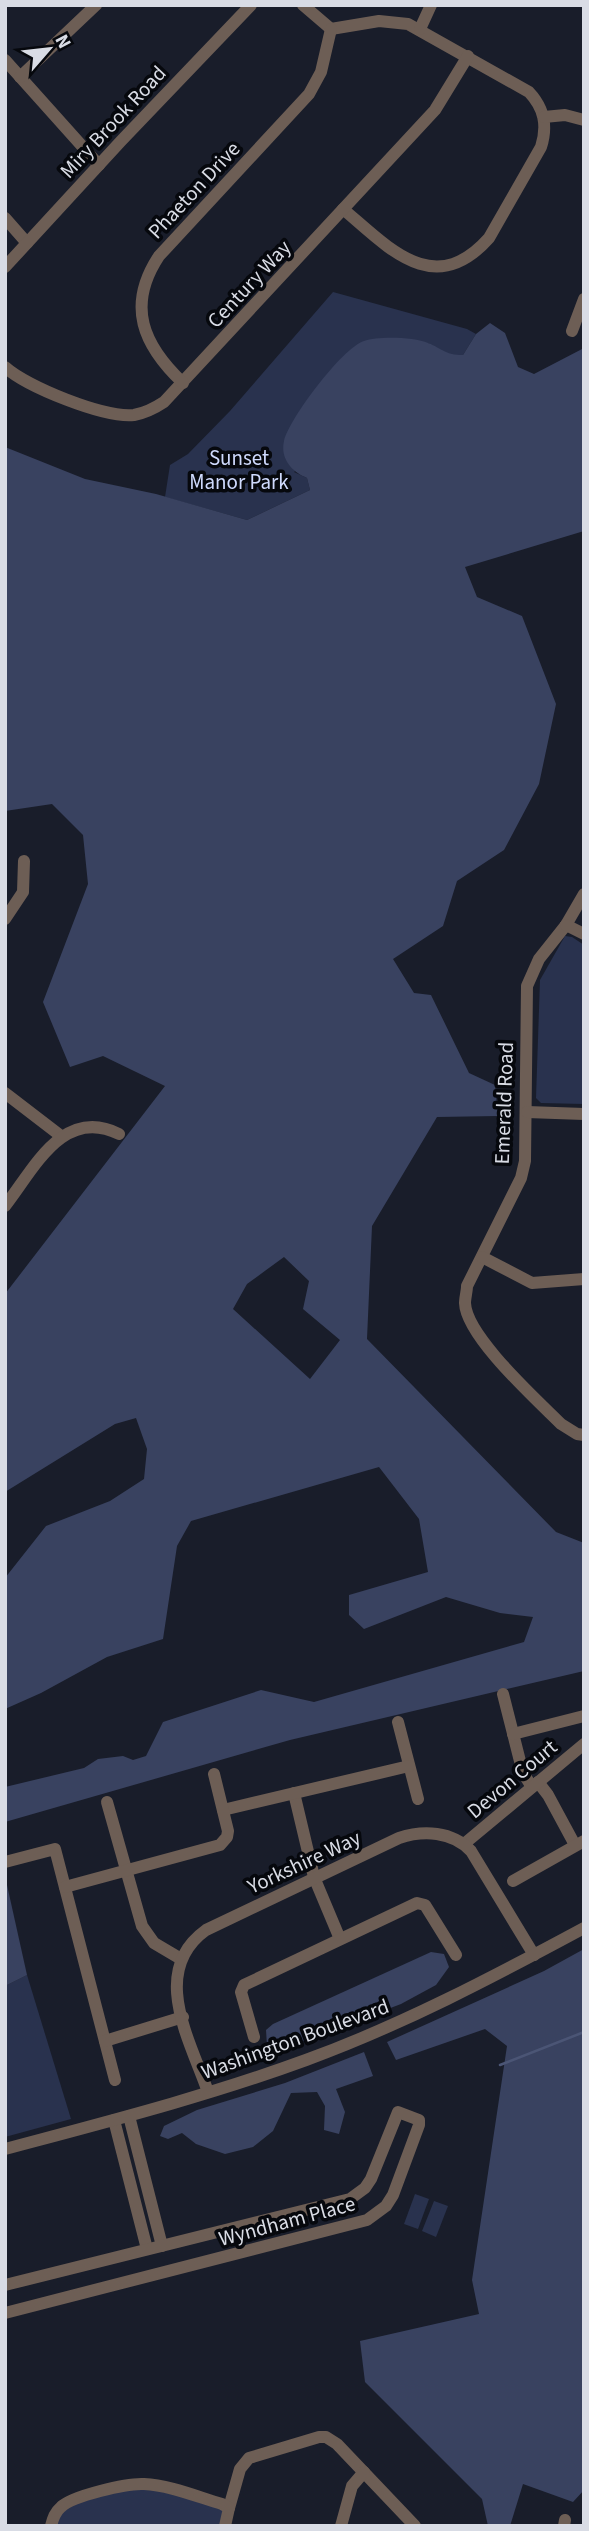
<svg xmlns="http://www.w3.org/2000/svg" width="589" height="2531" font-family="'Source Sans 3',sans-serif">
<rect width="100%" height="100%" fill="#191d2a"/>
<!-- green -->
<g fill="#29324e">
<path d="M 333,292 L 467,329 L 476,334 L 463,355 L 448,355 L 428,343 L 294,472 L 307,478 L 310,490 L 247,520 L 165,497 L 170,465 L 188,454 L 230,411 Z"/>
<path d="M 565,936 L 572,937 L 584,945 L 584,1104 L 541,1103 L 536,1098 L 540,980 Z"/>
<path d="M 27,1975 L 71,2119 L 5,2137 L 5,1986 Z"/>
<path d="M 415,2194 L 429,2199 L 418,2229 L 404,2224 Z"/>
<path d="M 434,2201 L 448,2206 L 436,2237 L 422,2231 Z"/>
<path d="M 132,2484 L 222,2504 L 225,2526 L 51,2526 L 62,2505 Z"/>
</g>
<!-- forest -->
<g fill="#394260" fill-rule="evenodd">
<path d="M 490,323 L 505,333 L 518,367 L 534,374 L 584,348 L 584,531 L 465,567 L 477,597 L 522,616 L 556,704 L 539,784 L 504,850 L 457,881 L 443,926 L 393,959 L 414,993 L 431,995 L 469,1073 L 495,1085 L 498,1116 L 437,1117 L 372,1226 L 367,1339 L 556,1532 L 584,1543 L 584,1671 L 290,1740 L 5,1822 L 5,1787 L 84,1768 L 98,1759 L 123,1756 L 133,1760 L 146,1756 L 163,1722 L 261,1690 L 314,1702 L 524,1642 L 533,1617 L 500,1613 L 446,1597 L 364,1629 L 349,1615 L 349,1595 L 428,1572 L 419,1519 L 379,1467 L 191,1521 L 177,1546 L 163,1639 L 107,1657 L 41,1693 L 5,1709 L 5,1578 L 46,1526 L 110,1501 L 144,1479 L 147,1449 L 136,1418 L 115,1424 L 5,1492 L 5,1294 L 165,1086 L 103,1056 L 70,1067 L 43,1002 L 88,884 L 83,835 L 52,804 L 5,811 L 5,447 L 85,479 L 156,494 L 247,520 L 310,490 L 307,478 C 292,472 280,459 284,441 C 289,419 342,348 364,341 C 378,336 414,337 428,343 C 443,349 445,355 463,355 L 476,334 ZM 284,1257 L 309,1281 L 303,1309 L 340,1340 L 310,1379 L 233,1309 L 247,1284 Z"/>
<path d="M 5,1876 L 27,1975 L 5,1986 Z"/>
<path d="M 584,1949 L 584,2490 L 573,2502 L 523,2484 L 510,2526 L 488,2526 L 482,2499 L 365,2382 L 360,2341 L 479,2314 L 472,2280 L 507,2046 L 485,2029 L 396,2060 L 387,2042 L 544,1971 Z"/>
<path d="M 431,1952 L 444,1954 L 449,1967 L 436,1985 L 401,2004 L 277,2051 L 267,2046 L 266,2030 L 273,2024 Z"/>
<path d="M 364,2052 L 373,2076 L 336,2089 L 345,2112 L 339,2134 L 324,2130 L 325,2106 L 317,2092 L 291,2093 L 273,2131 L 253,2147 L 225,2154 L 196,2144 L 182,2133 L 168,2139 L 160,2136 L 164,2126 L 197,2110 L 285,2083 Z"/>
</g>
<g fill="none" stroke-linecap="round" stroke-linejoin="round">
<!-- stream -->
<path stroke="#4b5575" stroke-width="2.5" d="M 500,2065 L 584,2032"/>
<!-- minor -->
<g stroke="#6d5e55" stroke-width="12">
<path d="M 303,5 L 331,29 L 379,21 L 408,24 L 529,92 C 544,108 548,125 541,147 L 489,238 C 434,300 388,247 343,209"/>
<path d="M 420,29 L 431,5"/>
<path d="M 5,60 L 99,165"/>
<path d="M 20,77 L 96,5"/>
<path d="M 544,117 L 565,115 L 584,120"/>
<path d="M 5,218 L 27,243"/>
<path d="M 5,267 L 121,141 L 251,5"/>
<path d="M 572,331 L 584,299"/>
<path d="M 5,367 C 27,387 104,418 134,415 C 145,413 155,408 164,402 L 435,110 L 468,56"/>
<path d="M 183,383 C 143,345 126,306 159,256 L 309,94 L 321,72 L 331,29"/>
<path d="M 584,894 L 566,925 L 539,959 L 527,986 L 525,1161 L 521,1178 L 467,1286 C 467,1291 465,1298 465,1303 C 466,1336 536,1399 561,1424 L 577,1434 L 584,1435"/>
<path d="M 5,919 L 23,892 L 24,861"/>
<path d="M 566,925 L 584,934"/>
<path d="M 5,1093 L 61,1136"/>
<path d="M 527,1112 L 584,1114"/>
<path d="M 5,1206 C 34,1169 63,1106 119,1134"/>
<path d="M 482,1257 L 532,1283 L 584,1279"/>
<path d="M 503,1694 L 523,1773 L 532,1787"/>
<path d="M 398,1722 L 418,1799"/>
<path d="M 513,1734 L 584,1716"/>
<path d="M 538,1782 L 548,1795 L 575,1845"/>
<path d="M 294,1793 L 314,1877 L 340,1939"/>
<path d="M 107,1802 L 142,1926 L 154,1943 L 181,1959"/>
<path d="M 223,1810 L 409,1766"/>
<path d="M 464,1844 L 584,1744"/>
<path d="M 5,1862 L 55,1849 L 115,2080"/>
<path d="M 513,1881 L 584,1841"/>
<path d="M 65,1887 L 220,1845 L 227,1837 L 228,1831 L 214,1774"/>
<path d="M 254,2037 L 241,1992 L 244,1985 L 417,1903 L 425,1905 L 456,1955"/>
<path d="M 105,2041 L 183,2017"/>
<path d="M 208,2092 C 190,2040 149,1971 206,1930 L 399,1838 C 423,1830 452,1831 471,1851 L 534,1955"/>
<path d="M 129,2116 L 162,2246"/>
<path d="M 114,2120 L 147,2249"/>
<path d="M 5,2149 C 106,2122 208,2096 306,2060 C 402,2025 493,1977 584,1928"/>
<path d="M 5,2285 L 350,2199 L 365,2188 L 371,2179 L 398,2112 L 419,2120 L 419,2125 L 393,2195 L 386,2206 L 367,2220 L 5,2313"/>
<path d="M 229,2508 L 240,2469 L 249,2458 L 319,2437 L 326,2437 L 337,2444 L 415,2526"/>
<path d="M 51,2526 C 53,2518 55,2512 61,2507 C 72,2496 127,2483 144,2484 C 169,2485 198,2497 222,2504 L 229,2508 L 225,2526"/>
<path d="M 341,2526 L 352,2486 L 364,2472"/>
<path d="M 564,2526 L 565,2520"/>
</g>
</g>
<g text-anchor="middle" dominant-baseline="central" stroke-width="7" stroke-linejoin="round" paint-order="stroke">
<!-- street labels -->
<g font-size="21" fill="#d9dce5" stroke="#06080d">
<text transform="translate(113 122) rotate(-47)">Miry Brook Road</text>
<text transform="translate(194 190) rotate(-47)">Phaeton Drive</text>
<text transform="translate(249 284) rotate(-47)">Century Way</text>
<text transform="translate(504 1103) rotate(-88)">Emerald Road</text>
<text transform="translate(512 1779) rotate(-40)">Devon Court</text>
<text transform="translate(304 1862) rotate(-25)">Yorkshire Way</text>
<text transform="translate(295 2039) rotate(-20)">Washington Boulevard</text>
<text transform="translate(287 2221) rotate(-15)">Wyndham Place</text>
</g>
<!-- park labels -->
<g font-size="21" fill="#cfdafd" stroke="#06080d">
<text x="239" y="458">Sunset<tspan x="239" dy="24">Manor Park</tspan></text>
</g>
</g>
<!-- border -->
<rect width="589" height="2531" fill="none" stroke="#d9dce5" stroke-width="14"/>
<!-- north arrow -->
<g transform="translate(49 49) rotate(62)" stroke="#06080d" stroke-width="5" paint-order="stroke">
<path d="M0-5L12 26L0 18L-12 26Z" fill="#d9dce5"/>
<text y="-10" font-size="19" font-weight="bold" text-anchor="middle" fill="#d9dce5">N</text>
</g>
</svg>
